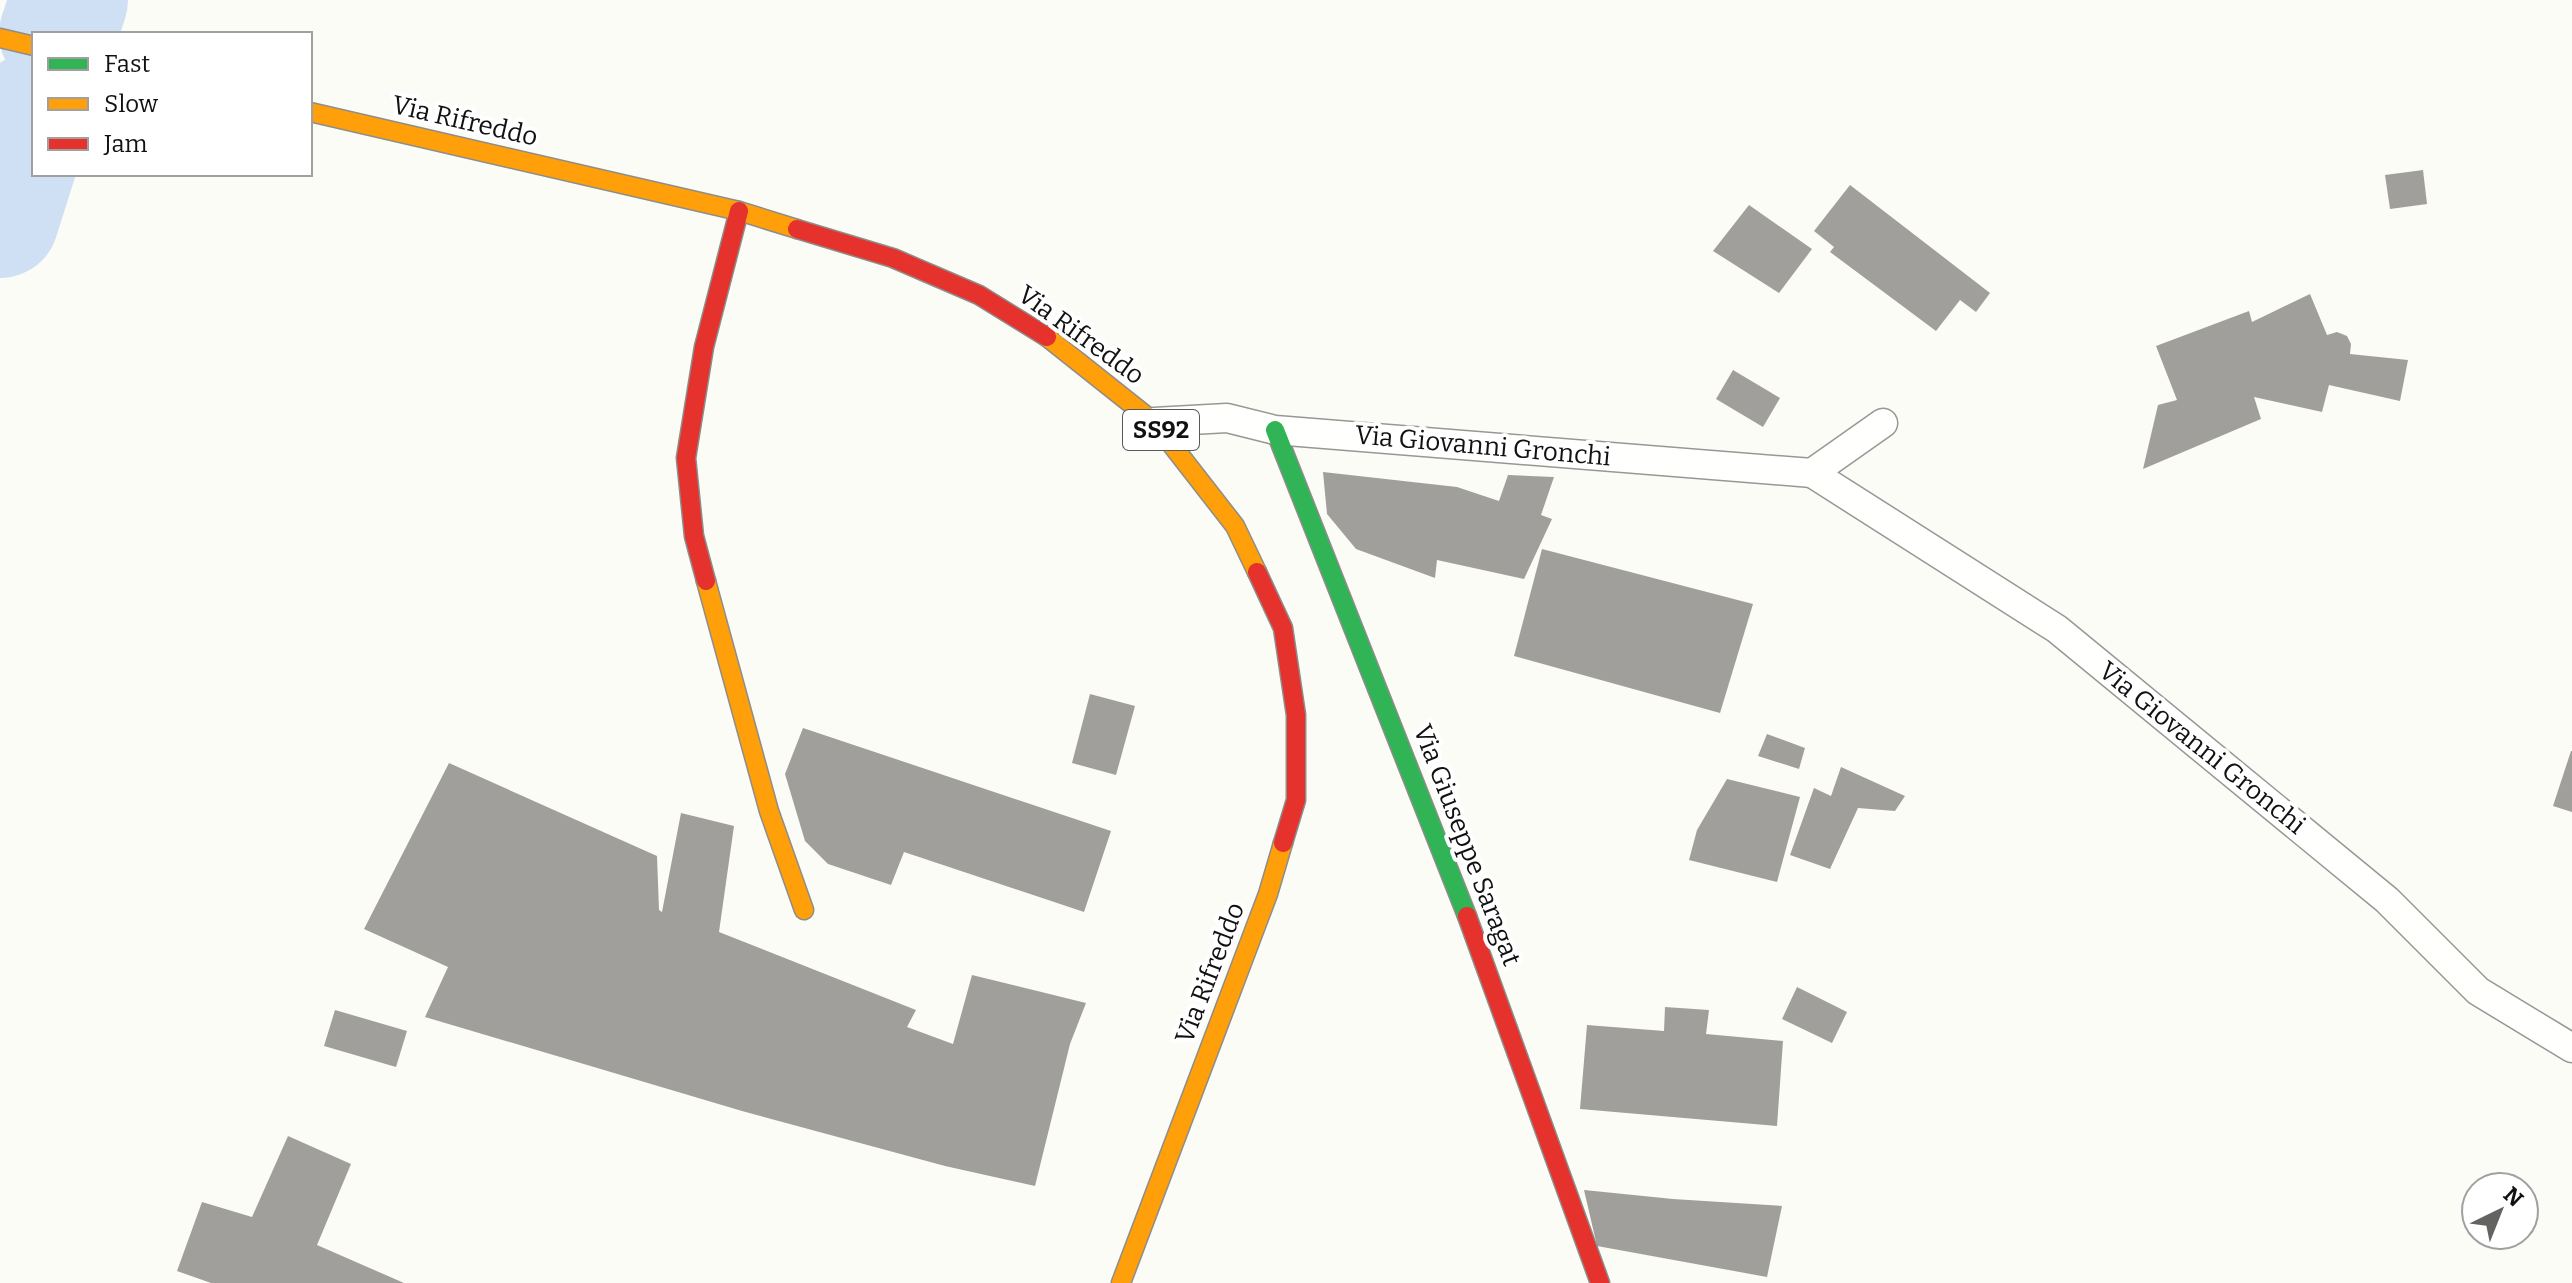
<svg xmlns="http://www.w3.org/2000/svg" width="2572" height="1283" font-family="Bitter,serif">
<rect width="100%" height="100%" fill="#fcfcf7"/>
<g fill="none" stroke-linecap="round" stroke-linejoin="round">
<!-- river -->
<g stroke="#cfdff4" stroke-width="118">
<path d="M 58,34 L 69,0"/>
<path d="M 0,219 L 34,111"/>
</g>
</g>
<!-- building -->
<g fill="#a09f9c">
<path d="M 2423,170 L 2427,204 L 2390,209 L 2385,175 Z"/>
<path d="M 1850,185 L 1990,293 L 1976,312 L 1960,300 L 1936,331 L 1830,252 L 1834,247 L 1814,231 Z"/>
<path d="M 1749,205 L 1812,249 L 1779,293 L 1713,251 Z"/>
<path d="M 2310,294 L 2327,335 L 2337,332 L 2347,336 L 2351,344 L 2350,354 L 2408,360 L 2400,401 L 2329,385 L 2322,412 L 2254,397 L 2261,419 L 2143,469 L 2158,405 L 2177,400 L 2156,346 L 2249,311 L 2252,322 Z"/>
<path d="M 1733,370 L 1780,398 L 1763,427 L 1716,399 Z"/>
<path d="M 1323,472 L 1457,487 L 1499,501 L 1508,475 L 1554,477 L 1541,515 L 1552,519 L 1524,579 L 1437,560 L 1435,578 L 1356,549 L 1327,514 Z"/>
<path d="M 1542,549 L 1753,604 L 1720,713 L 1514,656 Z"/>
<path d="M 1090,694 L 1135,706 L 1116,775 L 1072,763 Z"/>
<path d="M 803,728 L 1111,831 L 1084,912 L 904,852 L 891,885 L 828,864 L 805,841 L 785,774 Z"/>
<path d="M 1767,734 L 1805,748 L 1799,769 L 1758,756 Z"/>
<path d="M 2571,751 L 2572,751 L 2572,812 L 2553,806 Z"/>
<path d="M 449,763 L 657,856 L 659,910 L 662,912 L 681,813 L 734,826 L 719,932 L 916,1010 L 907,1027 L 953,1044 L 972,975 L 1086,1003 L 1070,1044 L 1035,1186 L 945,1166 L 742,1111 L 425,1017 L 448,967 L 364,929 Z"/>
<path d="M 1841,767 L 1905,796 L 1895,811 L 1858,808 L 1830,869 L 1790,855 L 1814,788 L 1831,796 Z"/>
<path d="M 1727,779 L 1800,797 L 1777,882 L 1689,860 L 1697,830 Z"/>
<path d="M 1797,987 L 1847,1012 L 1832,1043 L 1782,1019 Z"/>
<path d="M 1665,1007 L 1709,1010 L 1706,1034 L 1783,1041 L 1777,1126 L 1580,1109 L 1587,1025 L 1664,1031 Z"/>
<path d="M 335,1010 L 407,1031 L 396,1067 L 324,1046 Z"/>
<path d="M 288,1136 L 351,1164 L 317,1245 L 404,1283 L 211,1283 L 177,1271 L 202,1202 L 252,1217 Z"/>
<path d="M 1584,1190 L 1673,1199 L 1782,1206 L 1767,1277 L 1597,1246 Z"/>
</g>
<g fill="none" stroke-linecap="round" stroke-linejoin="round">
<!-- lane casing -->
<g stroke="#979795" stroke-width="31">
<g id="lane">
<path d="M 1154,422 L 1227,418 L 1275,430 L 1812,473"/>
<path d="M 1883,423 L 1812,473 L 2057,629 L 2387,900 L 2478,991 L 2572,1048"/>
</g>
</g>
<!-- fast casing -->
<g stroke="#8d8d8b" stroke-width="21">
<path id="fast" d="M 1275,430 L 1467,916"/>
</g>
<!-- slow casing -->
<g stroke="#8d8d8b" stroke-width="21">
<g id="slow">
<path d="M 0,38 L 34,46"/>
<path d="M 310,112 L 739,211 L 797,229"/>
<path d="M 1047,337 L 1154,422 L 1235,526 L 1257,572"/>
<path d="M 706,581 L 769,811 L 804,910"/>
<path d="M 1121,1283 L 1268,894 L 1283,843"/>
</g>
</g>
<!-- jam casing -->
<g stroke="#8d8d8b" stroke-width="21">
<g id="jam">
<path d="M 797,229 L 893,258 L 979,295 L 1047,337"/>
<path d="M 1257,572 L 1283,628 L 1296,715 L 1296,800 L 1283,843"/>
<path d="M 706,581 L 694,536 L 686,458 L 704,347 L 739,211"/>
<path d="M 1467,916 L 1600,1283"/>
</g>
</g>
<!-- lane -->
<use href="#lane" stroke="#fffffe" stroke-width="28"/>
<!-- fast -->
<use href="#fast" stroke="#30b455" stroke-width="18"/>
<!-- slow -->
<use href="#slow" stroke="#ff9f0a" stroke-width="18"/>
<!-- jam -->
<use href="#jam" stroke="#e5322d" stroke-width="18"/>
</g>
<g text-anchor="middle" dominant-baseline="central" stroke-width="8" stroke-linejoin="round" paint-order="stroke">
<!-- shield labels -->
<rect fill="#fff" stroke="#585858" stroke-width="2" x="1123" y="410" width="76" height="40" rx="6"/>
<g font-size="24" font-weight="bold" fill="#111">
<text x="1161" y="430">SS92</text>
</g>
<!-- street labels -->
<g font-size="26" fill="#111" stroke="#fff">
<text transform="translate(465 121) rotate(13)">Via Rifreddo</text>
<text transform="translate(1081 335) rotate(36)">Via Rifreddo</text>
<text transform="translate(1483 446) rotate(5)">Via Giovanni Gronchi</text>
<text transform="translate(2202 748) rotate(39)">Via Giovanni Gronchi</text>
<text transform="translate(1467 845) rotate(69)">Via Giuseppe Saragat</text>
<text transform="translate(1210 973) rotate(-69)">Via Rifreddo</text>
</g>
</g>
<!-- legend -->
<rect x="32" y="32" width="280" height="144" fill="#ffffff" stroke="#a0a0a0" stroke-width="2"/>
<rect x="48" y="58" width="40" height="12" fill="#30b455" stroke="#a0a0a0" stroke-width="2"/>
<text x="104" y="72" font-size="24" fill="#111111">Fast</text>
<rect x="48" y="98" width="40" height="12" fill="#ff9f0a" stroke="#a0a0a0" stroke-width="2"/>
<text x="104" y="112" font-size="24" fill="#111111">Slow</text>
<rect x="48" y="138" width="40" height="12" fill="#e5322d" stroke="#a0a0a0" stroke-width="2"/>
<text x="104" y="152" font-size="24" fill="#111111">Jam</text>
<!-- north arrow -->
<g transform="translate(2500 1211) rotate(43)"><circle r="38" fill="#ffffff" stroke="#a0a0a0" stroke-width="2"/>
<path d="M0-6L14 30L0 20L-14 30Z" fill="#636362"/>
<text y="-12" font-size="22" font-weight="bold" text-anchor="middle" fill="#111111">N</text>
</g>
</svg>
